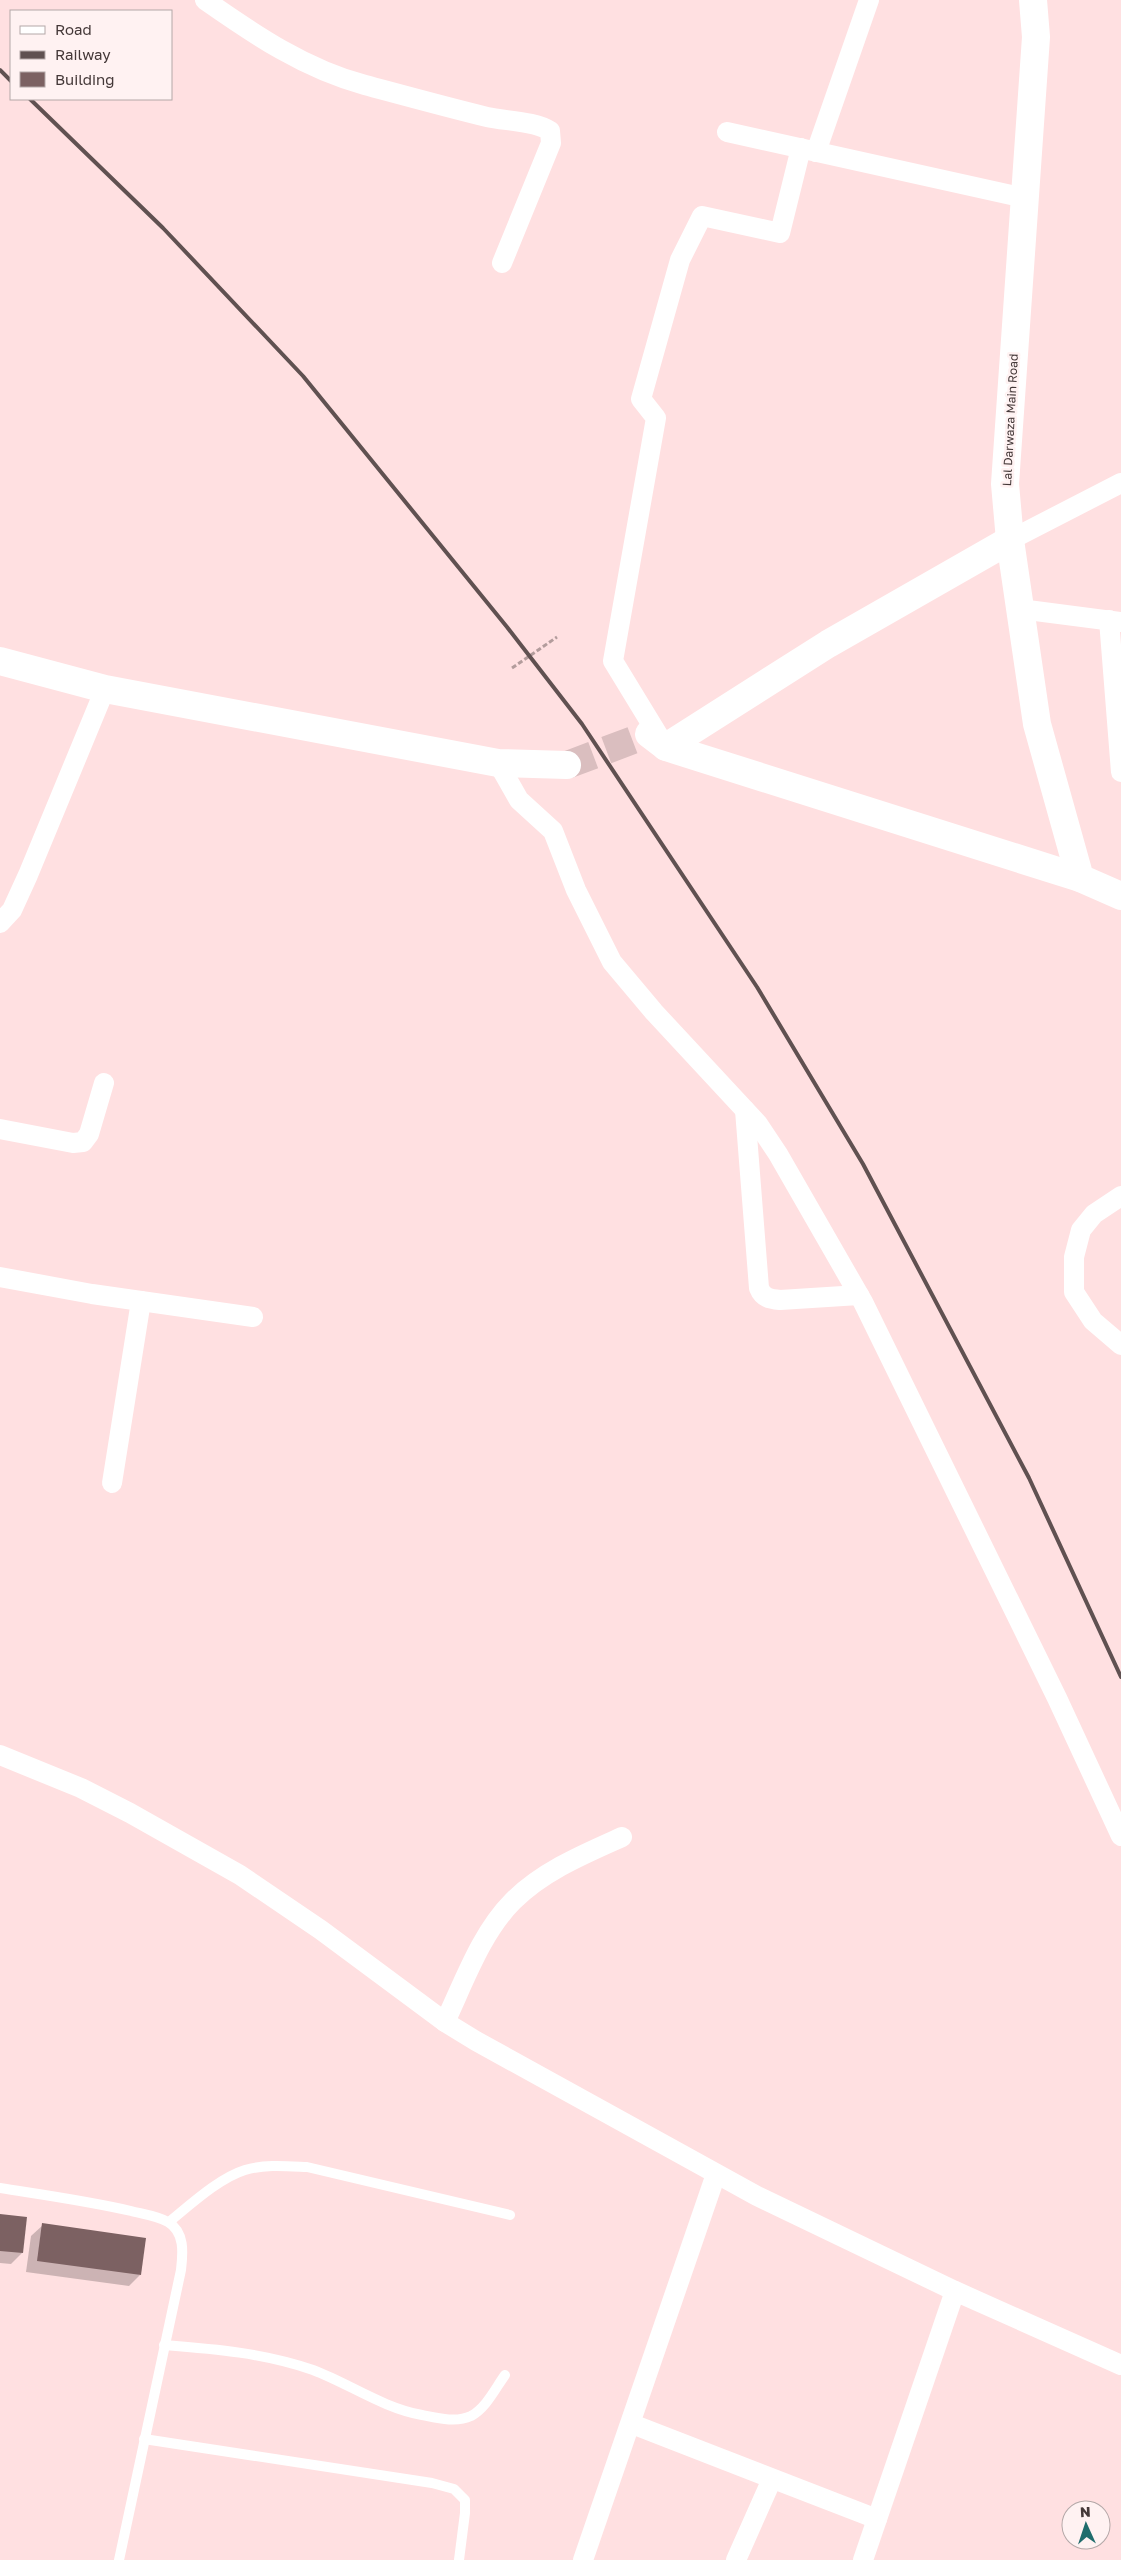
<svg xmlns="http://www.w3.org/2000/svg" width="1121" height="2560" font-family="'Golos Text',sans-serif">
<rect width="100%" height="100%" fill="#ffe0e1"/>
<!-- shadow -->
<g fill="#0003">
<path d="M 0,2215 L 22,2253 L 11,2264 L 0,2263 Z"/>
<path d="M 43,2225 L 140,2275 L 129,2286 L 26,2272 L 31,2236 Z"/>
</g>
<!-- building -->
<g fill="#7c6162">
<path d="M 0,2214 L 27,2217 L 23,2253 L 0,2251 Z"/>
<path d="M 42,2223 L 146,2238 L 141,2275 L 37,2261 Z"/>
</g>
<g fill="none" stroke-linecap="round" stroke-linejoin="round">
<!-- secondary-tunnel -->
<path stroke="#dabebf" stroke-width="28" stroke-dasharray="28 14" stroke-linecap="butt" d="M 567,765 L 649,734"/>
<!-- path -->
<path stroke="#b39c9c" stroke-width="3" stroke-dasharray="5 2.5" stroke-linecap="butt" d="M 512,668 L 557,637"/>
<!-- lane -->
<g stroke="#fff" stroke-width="10">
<path d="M 0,2188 C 44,2195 88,2201 131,2211 C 143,2214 158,2216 168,2222 C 185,2232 183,2253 181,2270 L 119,2560"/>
<path d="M 169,2222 C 190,2205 219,2178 245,2170 C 265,2164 286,2166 307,2167 L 510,2215"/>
<path d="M 164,2345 C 215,2349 264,2353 313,2370 C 350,2384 383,2408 422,2415 C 437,2418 456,2423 471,2416 C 486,2408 495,2389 505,2375"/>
<path d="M 144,2439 L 432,2483 L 454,2489 L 465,2500 L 465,2513 L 459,2560"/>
</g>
<!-- street -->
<g stroke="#fff" stroke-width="20">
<path d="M 205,0 C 255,35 305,69 365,85 C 406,96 446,107 487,117 C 504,121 536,121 550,131 L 551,143 L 502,263"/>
<path d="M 727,132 L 1025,198"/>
<path d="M 816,152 L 869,0"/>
<path d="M 1010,540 L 1121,483"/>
<path d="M 1020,609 L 1121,622"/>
<path d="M 1109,620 L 1121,772"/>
<path d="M 663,743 L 613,661 L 656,418 L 641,399 L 680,260 L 702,216 L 780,233 L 801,148"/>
<path d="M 498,763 L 519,800 L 553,831 L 576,890 L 612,962 L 654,1012 L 758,1124 L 778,1154 L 863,1302 L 1057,1698 L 1121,1836"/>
<path d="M 0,923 L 12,910 L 28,875 L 105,689"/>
<path d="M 745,1110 L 759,1288 C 763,1298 770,1299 780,1300 L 859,1295"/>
<path d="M 0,1129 L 73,1143 L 83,1142 L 89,1134 L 104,1083"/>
<path d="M 1121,1196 L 1094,1214 L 1081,1230 L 1074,1257 L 1074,1292 L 1093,1321 L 1121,1345"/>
<path d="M 0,1277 L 92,1294 L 253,1317"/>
<path d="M 112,1483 L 141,1301"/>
<path d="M 0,1755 L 81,1788 L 130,1813 L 240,1875 L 321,1930 L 445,2022 L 476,2041 L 757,2196 L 955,2291 L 1121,2365"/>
<path d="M 445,2022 C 464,1982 481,1933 513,1901 C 543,1871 584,1854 622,1837"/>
<path d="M 632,2424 L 877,2519"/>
<path d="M 583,2560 L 716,2174"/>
<path d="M 736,2560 L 772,2479"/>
<path d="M 863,2560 L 955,2291"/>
</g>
<!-- secondary -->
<g stroke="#fff" stroke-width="28">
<path d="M 1033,0 L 1036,37 L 1005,484 L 1010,540 L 1037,724 L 1080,878 L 1121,896"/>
<path d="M 0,661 L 105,689 L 498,763 L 567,765"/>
<path d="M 649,734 L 666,747 L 828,644 L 1010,540"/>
<path d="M 666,747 L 1080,878"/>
</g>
<!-- rail -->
<g stroke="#605151" stroke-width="4">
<path d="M 0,70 L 11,81"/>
<path d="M 30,99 L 163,228 L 303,376 L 507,627 L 582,724 L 757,987 L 863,1164 L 1029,1478 L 1121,1677"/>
</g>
</g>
<g text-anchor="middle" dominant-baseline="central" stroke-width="5" stroke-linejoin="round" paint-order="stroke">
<!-- street labels -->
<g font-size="12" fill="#443838" stroke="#fff2f2">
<text transform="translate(1010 420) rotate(-87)">Lal Darwaza Main Road</text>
</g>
</g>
<!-- legend -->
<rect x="10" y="10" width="162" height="90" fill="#fff2f2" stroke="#b4a8a8"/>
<rect x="20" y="26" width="25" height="8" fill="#ffffff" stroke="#b4a8a8"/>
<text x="55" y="35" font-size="15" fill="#443838">Road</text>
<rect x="20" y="51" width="25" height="8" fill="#605151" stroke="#b4a8a8"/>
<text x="55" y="60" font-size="15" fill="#443838">Railway</text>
<rect x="20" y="72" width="25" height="15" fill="#7c6162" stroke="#b4a8a8"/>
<text x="55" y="85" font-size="15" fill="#443838">Building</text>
<!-- north arrow -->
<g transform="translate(1086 2525) rotate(357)"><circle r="24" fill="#fff2f2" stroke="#b4a8a8"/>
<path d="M0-4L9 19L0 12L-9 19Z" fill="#206c6c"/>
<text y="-8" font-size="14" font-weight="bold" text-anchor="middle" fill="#443838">N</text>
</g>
</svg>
